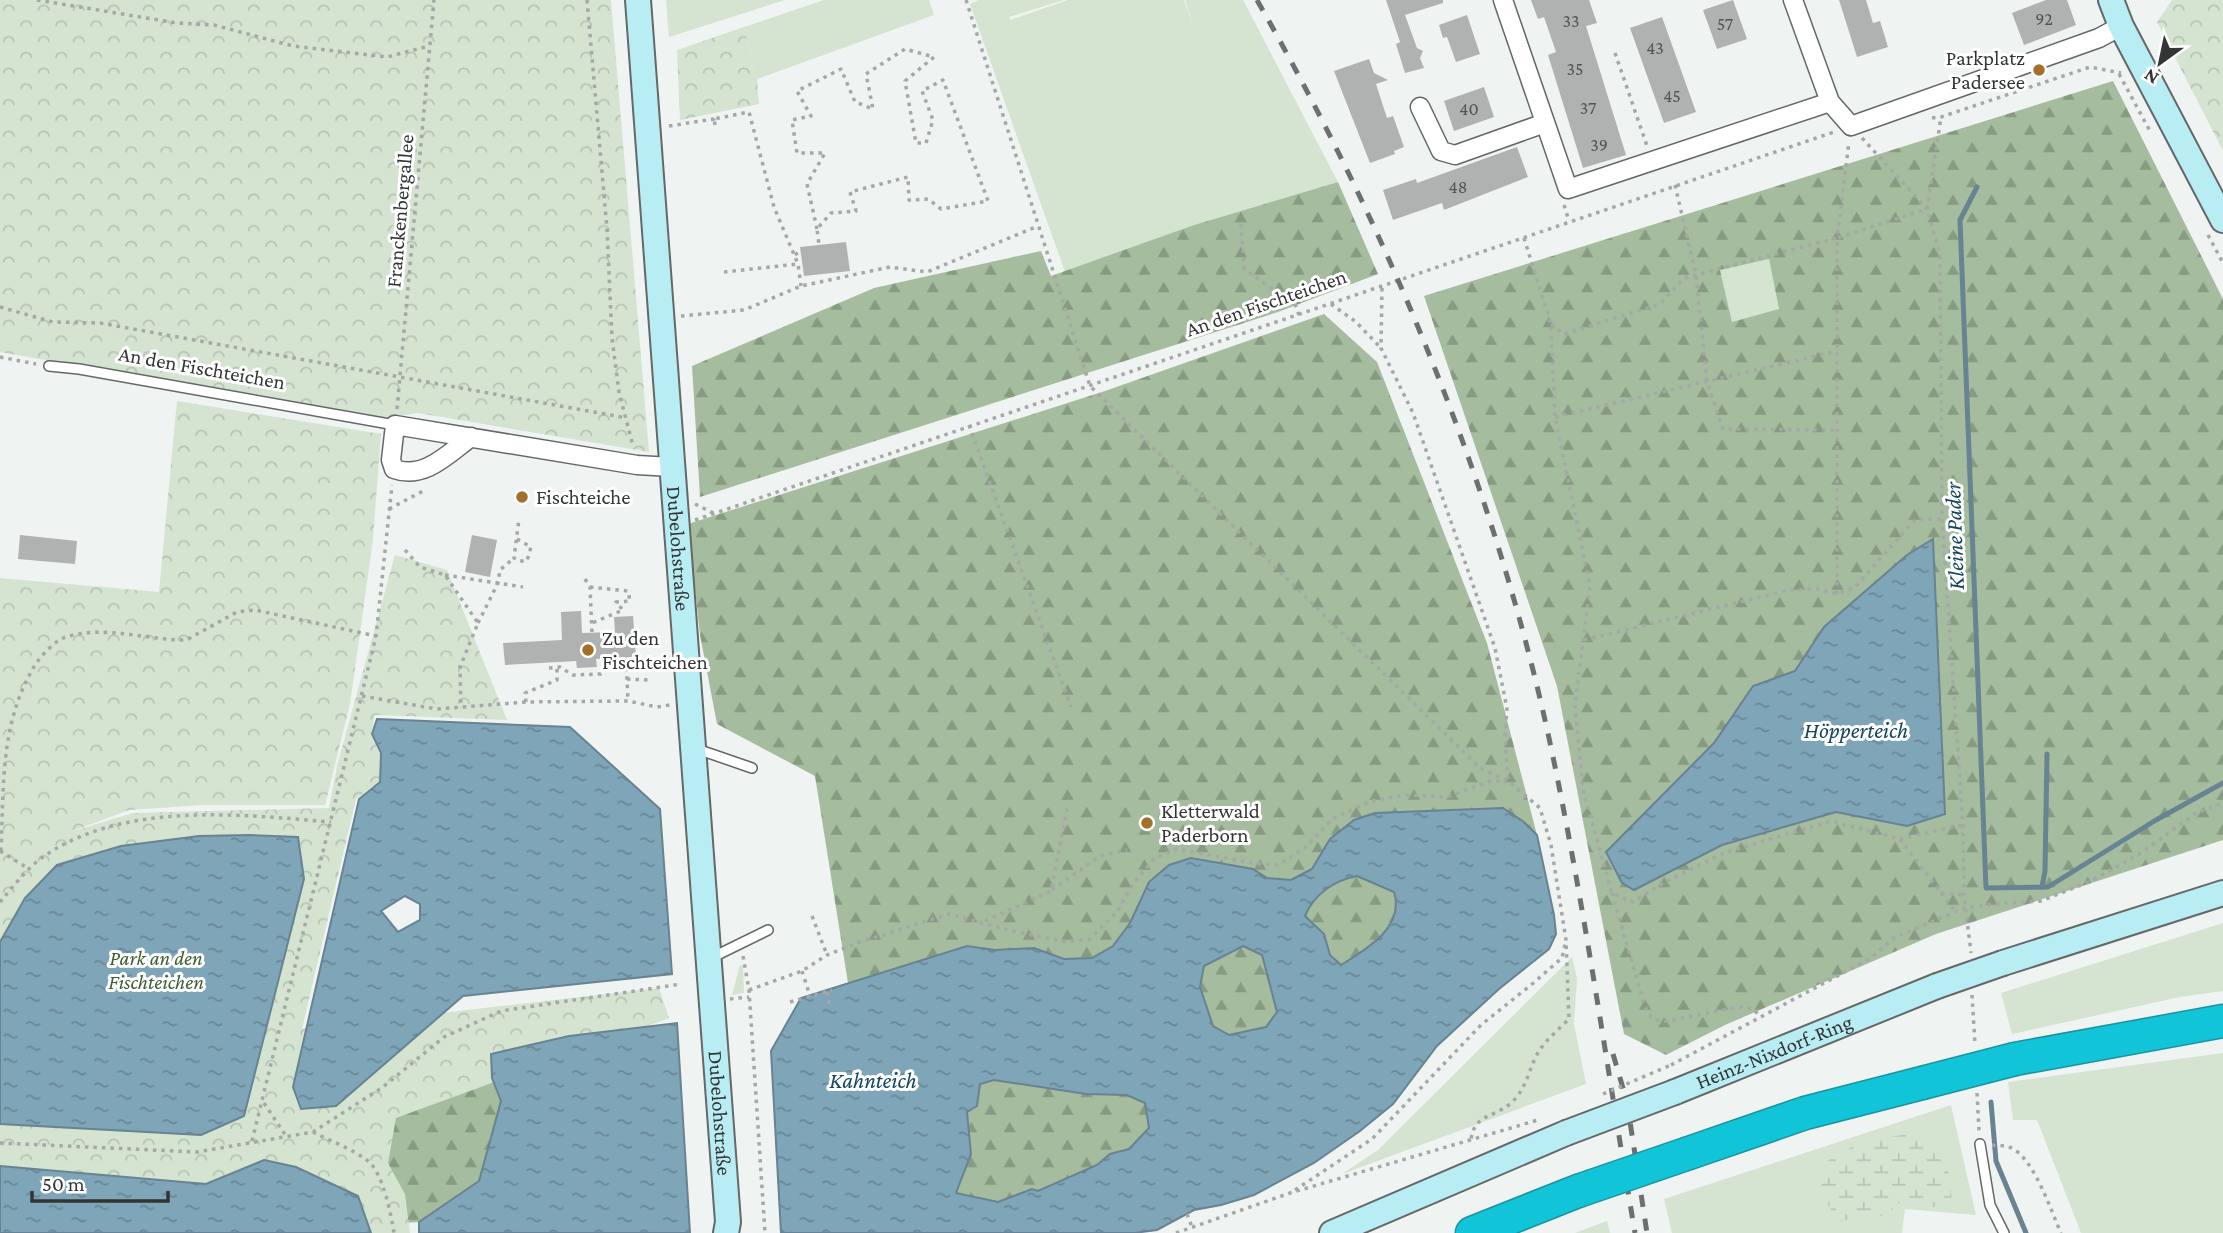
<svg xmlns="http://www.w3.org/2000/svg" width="2223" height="1233" font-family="'Crimson Pro',serif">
<defs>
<pattern id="forest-firs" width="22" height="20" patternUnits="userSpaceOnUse" patternTransform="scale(1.75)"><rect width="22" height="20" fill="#a5bc9e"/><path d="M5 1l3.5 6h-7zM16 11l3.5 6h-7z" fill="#879a82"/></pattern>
<pattern id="wetland-marsh" width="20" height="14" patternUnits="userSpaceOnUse" patternTransform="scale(1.75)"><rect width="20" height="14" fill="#d4e4d0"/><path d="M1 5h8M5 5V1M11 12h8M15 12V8" fill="none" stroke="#b6c4b3"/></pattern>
<pattern id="park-crowns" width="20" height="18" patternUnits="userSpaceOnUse" patternTransform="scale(1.75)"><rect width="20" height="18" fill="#d4e4d0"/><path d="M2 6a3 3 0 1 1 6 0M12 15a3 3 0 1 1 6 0" fill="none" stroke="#b6c4b3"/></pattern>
<pattern id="water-ripples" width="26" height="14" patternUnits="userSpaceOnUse" patternTransform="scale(1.75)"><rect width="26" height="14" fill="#7fa5b8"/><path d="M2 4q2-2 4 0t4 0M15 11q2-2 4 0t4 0" fill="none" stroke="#698796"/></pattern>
</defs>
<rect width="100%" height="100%" fill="#eff3f2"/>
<!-- green -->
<g fill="#d4e4d0">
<path d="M 666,0 L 785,0 L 669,37 Z"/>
<path d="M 824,0 L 929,0 L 934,15 L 757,79 L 744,27 Z"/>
<path d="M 979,0 L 1064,0 L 1009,17 L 1010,20 L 1068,0 L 1184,0 L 1194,28 L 1185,0 L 1243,0 L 1338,182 L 1194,225 L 1065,272 L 970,4 Z"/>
<path d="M 1769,258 L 1779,310 L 1732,323 L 1720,270 Z"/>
<path d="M 2223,923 L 2223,991 L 2180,997 L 2012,1034 L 2001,993 Z"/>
<path d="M 1572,957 L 1577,978 L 1574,1024 L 1586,1084 L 1342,1174 L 1378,1150 Z"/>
<path d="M 740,965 L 743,966 L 744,993 L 732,995 Z"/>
<path d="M 2223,1053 L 2223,1233 L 2081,1233 L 2037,1120 L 2013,1120 L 2008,1082 Z"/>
<path d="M 1951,1105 L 1976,1215 L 1905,1209 L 1902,1233 L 1672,1233 L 1664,1199 Z"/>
<path d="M 1607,1221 L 1610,1233 L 1575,1233 Z"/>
</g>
<!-- forest -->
<g fill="url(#forest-firs)" fill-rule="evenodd">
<path d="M 2113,81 L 2223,299 L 2223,840 L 1936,934 L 1725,1025 L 1666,1055 L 1624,1034 L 1557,686 L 1424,296 ZM 1769,259 L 1779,309 L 1732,322 L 1720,270 ZM 1932,540 L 1907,826 L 1836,812 L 1722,845 L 1634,890 L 1607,852 L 1714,743 L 1753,686 L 1795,671 L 1824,627 L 1907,555 Z"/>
<path d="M 1338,182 L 1378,274 L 1278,312 L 700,497 L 692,366 L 874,288 L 1041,251 L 1051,276 L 1194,225 Z"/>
<path d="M 1324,314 L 1377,362 L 1487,643 L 1537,835 L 1524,822 L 1503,808 L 1353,820 L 1330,839 L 1312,869 L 1291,880 L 1267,878 L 1253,869 L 1149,882 L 1130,923 L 1113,946 L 1092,958 L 1064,959 L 1034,948 L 995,950 L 967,946 L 848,983 L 815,776 L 717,724 L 700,635 L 688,524 L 1105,391 Z"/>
<path d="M 1357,876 L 1395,892 C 1404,927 1367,948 1341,965 L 1330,955 L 1324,934 L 1305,916 C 1314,894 1335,881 1357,876 Z"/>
<path d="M 1243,946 L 1262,955 L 1277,1012 L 1266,1027 L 1229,1035 L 1213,1026 L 1200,987 L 1204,966 Z"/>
<path d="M 492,1078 L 501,1101 L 479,1182 L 419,1222 L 404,1223 L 338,1130 Z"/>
<path d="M 994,1080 L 1086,1094 L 1127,1095 L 1145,1103 L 1149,1128 L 1129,1149 L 1110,1154 L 1097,1165 L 1038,1191 L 1031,1189 L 998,1202 L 955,1193 L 971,1154 L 967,1112 L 977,1106 L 980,1084 Z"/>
</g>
<!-- wetland -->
<path fill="url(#wetland-marsh)" d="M 1923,1132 L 1947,1159 L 1953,1209 L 1896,1203 L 1890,1215 L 1837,1221 L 1820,1189 L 1827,1161 L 1862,1141 Z"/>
<!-- park -->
<g fill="url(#park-crowns)">
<path d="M 0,0 L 611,0 L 649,452 L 418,413 L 379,419 L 0,352 Z"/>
<path d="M 2172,0 L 2223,0 L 2223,151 L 2157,22 Z"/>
<path d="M 744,27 L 757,79 L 759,104 L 680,120 L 677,50 Z"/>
<path d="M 177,401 L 381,434 L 373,539 L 350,704 L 325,805 L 202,805 L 129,810 L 70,832 L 133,813 L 329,808 L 337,766 L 395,555 L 447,570 L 507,720 L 375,715 L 371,734 L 380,754 L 379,781 L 356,799 L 302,1029 L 659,988 L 669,1018 L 396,1118 L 388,1163 L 405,1194 L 410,1233 L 0,1233 L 0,578 L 159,592 Z"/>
</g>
<!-- water -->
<g fill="url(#water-ripples)" stroke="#688391" stroke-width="2" fill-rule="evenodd">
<path d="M 1933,539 L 1945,814 L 1907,826 L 1836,812 L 1722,845 L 1634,890 L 1622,883 L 1606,852 L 1714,743 L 1753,686 L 1795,671 L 1824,627 L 1907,555 Z"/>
<path d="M 377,719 L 570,727 L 660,809 L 672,974 L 463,996 L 336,1106 L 301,1109 L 293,1087 L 359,799 L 380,782 L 381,753 L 372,734 ZM 405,896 L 420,904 L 420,920 L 398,932 L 381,911 Z"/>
<path d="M 1503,808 L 1524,822 L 1537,835 L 1554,915 L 1556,934 L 1549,949 L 1499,989 L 1437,1046 L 1393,1104 L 1360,1131 L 1314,1163 L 1254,1195 L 1221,1205 L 1194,1210 L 1157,1230 L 1134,1233 L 781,1233 L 771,1051 L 801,998 L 967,946 L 995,950 L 1034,948 L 1064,959 L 1092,958 L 1113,946 L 1130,923 L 1149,882 L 1169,865 L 1191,858 L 1253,869 L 1267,878 L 1291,880 L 1312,869 L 1330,839 L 1354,820 L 1375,813 ZM 1357,876 L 1394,892 C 1405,927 1367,949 1341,965 L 1330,955 L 1324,934 L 1305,916 C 1314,894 1335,880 1357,876 ZM 1243,946 L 1262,955 L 1277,1012 L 1266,1027 L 1229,1035 L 1213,1026 L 1200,987 L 1204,966 ZM 994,1080 L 1086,1094 L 1127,1095 L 1145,1103 L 1149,1128 L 1129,1149 L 1110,1154 L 1097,1165 L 1038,1191 L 1032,1189 L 998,1202 L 956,1193 L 971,1154 L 967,1112 L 977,1106 L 980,1084 Z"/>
<path d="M 250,835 L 298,837 L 304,879 L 244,1116 L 201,1135 L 0,1124 L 0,942 L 25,898 L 57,865 L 121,846 L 199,836 Z"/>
<path d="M 677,1023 L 690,1233 L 419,1233 L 419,1222 L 479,1181 L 501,1101 L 492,1078 L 491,1054 L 569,1036 Z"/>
<path d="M 264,1160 L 296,1167 L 358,1196 L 371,1233 L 0,1233 L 0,1166 L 206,1184 Z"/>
</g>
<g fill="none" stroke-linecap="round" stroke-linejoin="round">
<!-- stream -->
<g stroke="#688391" stroke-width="5">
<path d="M 1977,187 L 1960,220 L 1986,888 L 2048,887 L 2156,820 L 2223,783"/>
<path d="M 2042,887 L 2045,871 L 2047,754"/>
<path d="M 1991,1102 L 1996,1161 L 2026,1233"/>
</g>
</g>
<!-- building -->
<g fill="#afb2b1">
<path d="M 1386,0 L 1443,0 L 1443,3 L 1405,15 L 1417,48 L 1423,51 L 1420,58 L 1424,68 L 1405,73 L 1396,44 L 1400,42 Z"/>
<path d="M 1531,0 L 1589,0 L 1597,23 L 1586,26 L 1626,155 L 1583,168 L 1548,55 L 1556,52 L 1544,17 L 1538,19 Z"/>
<path d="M 1733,0 L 1747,39 L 1717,49 L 1703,10 Z"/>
<path d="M 1839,0 L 1866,0 L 1873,23 L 1880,21 L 1888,47 L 1857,57 Z"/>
<path d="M 2046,0 L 2067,0 L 2076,25 L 2024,45 L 2012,13 Z"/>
<path d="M 1467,15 L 1480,54 L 1456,62 L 1447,37 L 1443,38 L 1439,25 Z"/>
<path d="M 1662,17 L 1696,112 L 1664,123 L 1630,28 Z"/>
<path d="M 1369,59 L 1374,73 L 1388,80 L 1376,84 L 1387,118 L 1393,116 L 1404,147 L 1394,151 L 1395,154 L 1370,163 L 1334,71 Z"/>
<path d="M 1484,87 L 1494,117 L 1454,131 L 1444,101 Z"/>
<path d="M 1517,147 L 1528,177 L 1444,210 L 1442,203 L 1393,220 L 1383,190 L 1416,179 L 1417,183 Z"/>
<path d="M 846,242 L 850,271 L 804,276 L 800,247 Z"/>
<path d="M 20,535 L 77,541 L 75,564 L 18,559 Z"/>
<path d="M 472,535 L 497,540 L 490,577 L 465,572 Z"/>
<path d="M 581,611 L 582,633 L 615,632 L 614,617 L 633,616 L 636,657 L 596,659 L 597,667 L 577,668 L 576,661 L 505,665 L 503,643 L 562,640 L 561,612 Z"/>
</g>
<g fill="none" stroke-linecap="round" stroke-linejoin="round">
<!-- lane casing -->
<g stroke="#656868" stroke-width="12">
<g id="lane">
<path d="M 49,366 L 79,369 L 395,425"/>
<path d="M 694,748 L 752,768"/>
<path d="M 711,958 L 768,930"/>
<path d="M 1980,1144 L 1990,1205 L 2004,1233"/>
</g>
</g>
<!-- street casing -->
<g stroke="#656868" stroke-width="21">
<g id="street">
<path d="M 1503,0 L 1568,189 L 1830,102"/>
<path d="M 1793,0 L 1830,102 L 1851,126 L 2099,38 L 2121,26"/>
<path d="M 1420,107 L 1441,151 L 1455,155 L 1545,123"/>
<path d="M 471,437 C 448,454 424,480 394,469 L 391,460 L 395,425 L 637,465 L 672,467"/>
</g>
</g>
<!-- secondary casing -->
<g stroke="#656868" stroke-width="28">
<g id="secondary">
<path id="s1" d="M 638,0 L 728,1222 L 726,1233"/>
<path d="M 2111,0 L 2121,26 L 2223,220"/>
<path d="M 2003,963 L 2223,893"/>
<path id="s2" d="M 1675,1092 L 1937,986"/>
<path d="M 1332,1233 L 1566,1133"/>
</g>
</g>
<!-- highway casing -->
<g stroke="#1d929f" stroke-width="35">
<g id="highway">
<path d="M 2015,1059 L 2223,1021"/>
<path d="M 1689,1153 L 1805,1113 L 1922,1083"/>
<path d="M 1472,1233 L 1578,1191"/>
</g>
</g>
<!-- path -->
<g stroke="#a5a8a7" stroke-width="3.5" stroke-dasharray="3.5 5" stroke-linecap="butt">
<path d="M 37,0 L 177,23 L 214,25 L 293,46 L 387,57 L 429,46"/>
<path d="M 587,0 L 607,229 L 612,338 L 619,392 L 633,446"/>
<path d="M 966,0 L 1090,386 L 1480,768 L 1508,781 L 1540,808 L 1551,845 L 1566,940 L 1569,1019 C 1559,1029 1547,1039 1539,1051 C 1529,1067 1527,1089 1511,1103 C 1494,1118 1473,1114 1471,1141"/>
<path d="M 1615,53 L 1647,146"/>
<path d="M 2119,74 L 2150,131"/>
<path d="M 1932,118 L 1941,117 L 2090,67 L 2121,73"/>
<path d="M 715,125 L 714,119 L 749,112 L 774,207 L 798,264"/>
<path d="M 669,126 L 714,119 L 714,115"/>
<path d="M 1862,138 L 1927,209 L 1940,254 L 1942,519 L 1963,825 L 1964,895 L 1971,953"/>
<path d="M 1675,185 L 1696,275 L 1707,381 L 1723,429 L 1837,430"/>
<path d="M 1564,205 L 1569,221"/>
<path d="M 1241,224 L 1244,269 L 1274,290 L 1291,293 L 1299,315"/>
<path d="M 817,229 L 807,184 L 825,153 L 797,153 L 792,120 L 811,116 L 797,91 L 841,69 L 855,102 L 873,109 L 866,74 L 905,49 L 934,57 L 905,81 L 916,143 L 926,143 L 933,120 L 922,91 L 943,80 L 988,201 L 941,209 L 928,199 L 909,200 L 908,177 L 850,192 L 856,211 L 831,213 L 817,229 L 819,245"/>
<path d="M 2208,235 L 2223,263"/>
<path d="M 1524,238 L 1551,324 L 1555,417 L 1590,586 L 1575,704 L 1583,790 L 1612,893 L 1633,902 L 1665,882 L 1724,853 L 1831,821 L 1900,839 L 1941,893 L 1964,895"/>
<path d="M 795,255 L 801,250"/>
<path d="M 724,272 L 798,264 L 801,286"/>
<path d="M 1382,288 L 1381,348 L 1413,413 L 1495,648 L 1507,709 L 1505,738 L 1508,781"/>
<path d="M 1331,304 L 1356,322 L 1381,348"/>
<path d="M 0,307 L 53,322 L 100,323 L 627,418"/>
<path d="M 681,316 L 744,310 L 801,286 L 890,267 L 927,272 L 1038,226"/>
<path d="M 1551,324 L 1564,334 L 1660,304 L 1684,278 L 1837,238 L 1849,142"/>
<path d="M 0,357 L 36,364"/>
<path d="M 397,409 L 434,0"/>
<path d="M 1555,417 L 1837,351"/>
<path d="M 969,425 L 1071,707"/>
<path d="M 695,504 L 715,514"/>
<path d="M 389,509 L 425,490"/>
<path d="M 695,520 L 1834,132"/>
<path d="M 517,539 L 531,547 L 527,561 L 519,561 L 514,558 L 519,519"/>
<path d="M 405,550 L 420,567 L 445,575 L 478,623 L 460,667 L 461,708"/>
<path d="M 445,575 L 523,587"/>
<path d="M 585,579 L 590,587 L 592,633"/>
<path d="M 590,587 L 628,591 L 630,601 L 616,602 L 623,610 L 592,623"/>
<path d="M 1837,594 L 1837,238 L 1927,209 L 1941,117"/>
<path d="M 478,623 L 498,583 L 500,570 L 514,558"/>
<path d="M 1584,640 L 1789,590 L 1817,589 L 1837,594 L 1855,587 L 1916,519 L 1942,519"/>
<path d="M 549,668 L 560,667 L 573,675 L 601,674 L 611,661 L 626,660 L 628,701"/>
<path d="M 627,679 L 649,680"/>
<path d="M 362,696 L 437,709 L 526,702 L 628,701 L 657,707 L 670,705"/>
<path d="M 526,702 L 525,693 L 557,680 L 557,668"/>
<path d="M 1900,839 L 1963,825"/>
<path d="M 0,851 L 29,869"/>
<path d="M 1,851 C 4,782 0,720 37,662 C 45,652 56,639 69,636 C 105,626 145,639 181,640 L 188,639 L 237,612 L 255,610 L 376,636"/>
<path d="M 1052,890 L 1100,856 L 1127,850"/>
<path d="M 1612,893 L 1645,1007 L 1651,1017 L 1662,1022 L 1738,1007 L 1753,1009 L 1760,1016"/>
<path d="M 1941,893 L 1956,913"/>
<path d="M 0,902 C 12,888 25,871 40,859 C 120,801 238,814 331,822"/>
<path d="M 812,916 L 827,955"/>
<path d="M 985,921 L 1051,891 L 1068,805"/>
<path d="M 743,956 L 749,990 L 765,1233"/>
<path d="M 802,971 L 810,996"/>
<path d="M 749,990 L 802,971 L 827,955 L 857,943 L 949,914 L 1008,930 L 1067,942 L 1090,939 L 1117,912 L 1133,884 L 1154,859 L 1176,849 L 1253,863 L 1278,865 L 1305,848 L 1332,819 L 1371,801 L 1406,795 L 1447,797 L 1490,781 L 1506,781"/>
<path d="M 827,992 L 829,1004"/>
<path d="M 1972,995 L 1975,1044"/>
<path d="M 730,999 L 749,997"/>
<path d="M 790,1002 L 832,990"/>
<path d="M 1671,1065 L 1869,959 L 1895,937 L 1965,908 L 1992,904 L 2041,901 L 2091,881 L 2141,853 L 2196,813 L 2223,803"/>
<path d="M 1977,1093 L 1979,1131"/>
<path d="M 264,1103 L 286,1136"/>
<path d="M 313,1132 C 330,1141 353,1149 368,1161 C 383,1173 391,1214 394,1233"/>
<path d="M 252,1141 L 376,636 L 392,485"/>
<path d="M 0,1143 L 197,1152 L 313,1132 L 383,1087 L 444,1037 L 501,1011 L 681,984"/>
<path d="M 1992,1145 C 1997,1146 2004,1145 2009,1147 C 2033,1155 2051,1211 2061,1233"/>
<path d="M 1295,1190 L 1372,1139 L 1481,1025 L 1531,985 L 1562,958 L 1565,944"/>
<path d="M 1187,1214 L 1192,1227"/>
<path d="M 1176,1233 L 1290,1193 L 1538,1120"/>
</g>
<!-- lane -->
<use href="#lane" stroke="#fff" stroke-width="9"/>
<!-- street -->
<use href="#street" stroke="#fff" stroke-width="18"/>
<!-- secondary -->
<use href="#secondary" stroke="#b8edf3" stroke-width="24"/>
<!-- highway -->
<use href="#highway" stroke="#11c4d8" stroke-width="32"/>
<!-- rail -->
<g stroke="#6d7070" stroke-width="5" stroke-dasharray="12 12" stroke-linecap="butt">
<path d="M 1257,0 C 1387,228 1493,481 1549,738 C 1584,901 1607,1068 1635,1233"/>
<path d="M 1613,1054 L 1627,1102 L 1647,1233"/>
</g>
<!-- secondary-bridge casing -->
<g stroke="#656868" stroke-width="28" stroke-linecap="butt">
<g id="secondary-bridge">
<path d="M 1937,986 L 2003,963"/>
<path d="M 1566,1133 L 1675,1092"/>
</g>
</g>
<!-- highway-bridge casing -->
<g stroke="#1d929f" stroke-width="35" stroke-linecap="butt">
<g id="highway-bridge">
<path d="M 1922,1083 L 2015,1059"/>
<path d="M 1578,1191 L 1689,1153"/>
</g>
</g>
<!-- path-bridge -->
<path stroke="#a5a8a7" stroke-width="3.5" stroke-dasharray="3.5 5" stroke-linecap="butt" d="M 1603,1094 L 1671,1065"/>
<!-- secondary-bridge -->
<use href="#secondary-bridge" stroke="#b8edf3" stroke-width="24"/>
<!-- highway-bridge -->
<use href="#highway-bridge" stroke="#11c4d8" stroke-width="32"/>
</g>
<!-- markers -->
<g fill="#a47029" stroke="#fff" stroke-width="2.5">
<circle cx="2039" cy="70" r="7"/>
<circle cx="522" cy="497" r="7"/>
<circle cx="588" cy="650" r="7"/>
<circle cx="1147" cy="823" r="7"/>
</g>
<g text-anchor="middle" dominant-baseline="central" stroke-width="6" stroke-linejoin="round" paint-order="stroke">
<!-- number labels -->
<g font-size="18" fill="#525454">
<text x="2044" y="19">92</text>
<text x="1571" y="21">33</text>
<text x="1725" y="24">57</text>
<text x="1655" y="48">43</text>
<text x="1575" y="69">35</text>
<text x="1672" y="96">45</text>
<text x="1588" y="108">37</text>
<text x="1469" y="109">40</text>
<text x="1599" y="145">39</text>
<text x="1458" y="187">48</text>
</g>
<!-- poi labels -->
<g font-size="21" fill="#333535" stroke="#fff" text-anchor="start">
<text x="2025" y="58" text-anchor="end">Parkplatz<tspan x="2025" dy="24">Padersee</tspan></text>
<text x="536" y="497">Fischteiche</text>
<text x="602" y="638">Zu den<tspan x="602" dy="24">Fischteichen</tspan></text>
<text x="1161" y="811">Kletterwald<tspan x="1161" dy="24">Paderborn</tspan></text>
</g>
<!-- street labels -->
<g font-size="21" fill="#333535" stroke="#fff">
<text transform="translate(400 211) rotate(-85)">Franckenbergallee</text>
<text transform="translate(1266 303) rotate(-19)">An den Fischteichen</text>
<text transform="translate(202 368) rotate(10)">An den Fischteichen</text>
<text stroke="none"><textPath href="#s1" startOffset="550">Dubelohstraße</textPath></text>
<text stroke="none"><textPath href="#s2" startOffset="107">Heinz-Nixdorf-Ring</textPath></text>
<text stroke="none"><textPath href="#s1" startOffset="1116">Dubelohstraße</textPath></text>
</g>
<!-- park labels -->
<g font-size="21" font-style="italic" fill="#3e6034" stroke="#fff">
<text x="156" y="958">Park an den<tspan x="156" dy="24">Fischteichen</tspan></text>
</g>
<!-- water labels -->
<g font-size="23" font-style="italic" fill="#14465c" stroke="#fff">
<text transform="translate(1954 536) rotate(-92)">Kleine Pader</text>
<text x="1856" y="730">Höpperteich</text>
<text x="873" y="1080">Kahnteich</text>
</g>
</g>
<!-- north arrow -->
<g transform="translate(2160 63) rotate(213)" stroke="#ffffff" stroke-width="5" paint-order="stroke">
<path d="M0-5L12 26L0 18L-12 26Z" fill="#333535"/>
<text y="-10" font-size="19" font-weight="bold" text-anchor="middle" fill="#333535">N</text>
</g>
<!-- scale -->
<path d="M32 1191v10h136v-10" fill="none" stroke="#333535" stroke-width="3.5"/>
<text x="42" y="1191" font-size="21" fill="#333535" stroke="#ffffff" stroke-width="5" paint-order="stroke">50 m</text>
</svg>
